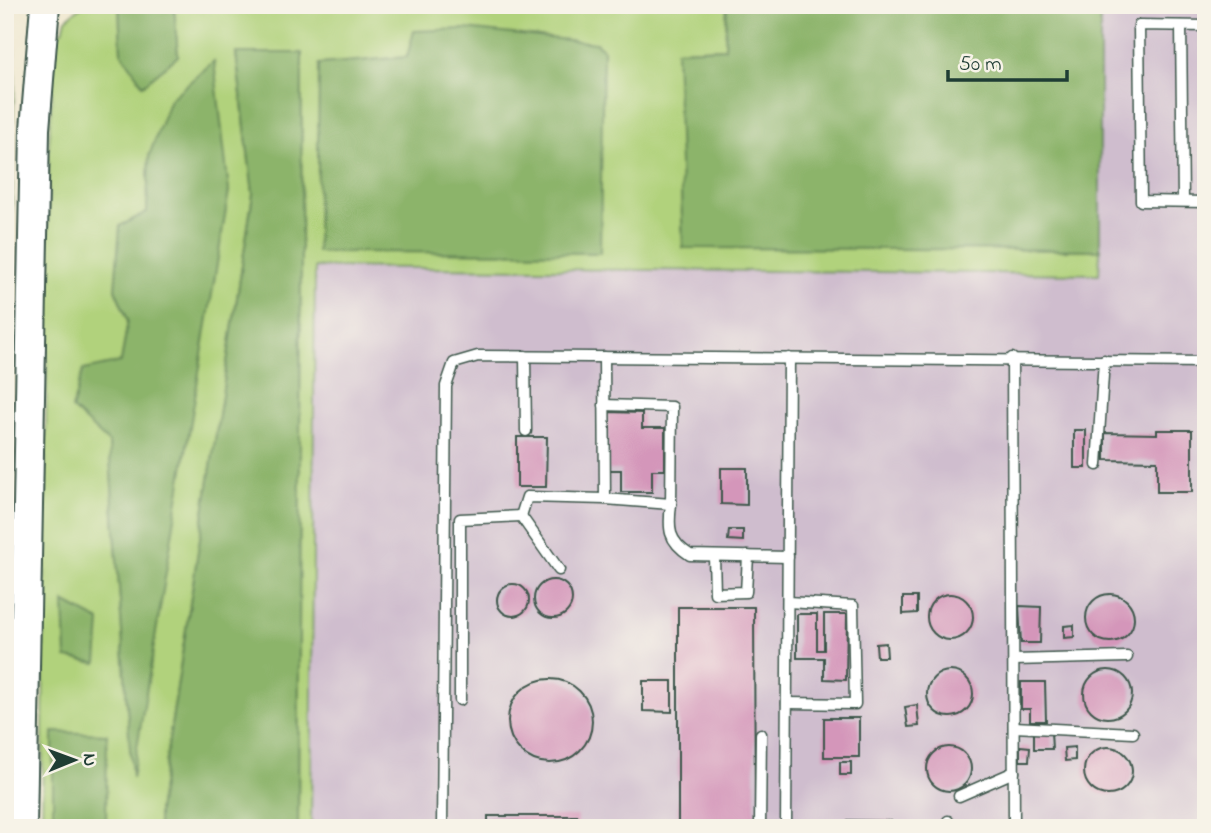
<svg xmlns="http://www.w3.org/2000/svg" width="1211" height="833" font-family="'Indie Flower',sans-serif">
<rect width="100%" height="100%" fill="#f7f3e8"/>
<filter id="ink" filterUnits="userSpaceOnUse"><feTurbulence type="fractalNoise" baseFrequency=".0143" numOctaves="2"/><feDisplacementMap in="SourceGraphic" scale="14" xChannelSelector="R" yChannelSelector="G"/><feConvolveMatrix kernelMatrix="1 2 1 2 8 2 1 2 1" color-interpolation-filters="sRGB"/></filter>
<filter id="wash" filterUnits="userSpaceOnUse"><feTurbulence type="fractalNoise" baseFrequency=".00686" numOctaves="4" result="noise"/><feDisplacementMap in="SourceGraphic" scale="28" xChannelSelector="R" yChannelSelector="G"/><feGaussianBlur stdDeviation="1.57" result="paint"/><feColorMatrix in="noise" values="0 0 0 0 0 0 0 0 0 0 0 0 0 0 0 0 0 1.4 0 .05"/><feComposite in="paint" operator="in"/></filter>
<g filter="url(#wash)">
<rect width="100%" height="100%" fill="#f0e8d0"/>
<!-- industrial -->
<path fill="#cfbdce" d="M 1100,5 L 1206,5 L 1206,828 L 311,828 L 315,267 L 1099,274 Z"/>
<!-- green -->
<g fill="#b1d27b" stroke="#688858" stroke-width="2" fill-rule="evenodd">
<path d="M 83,5 L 119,5 L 121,52 L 178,56 L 174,5 L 727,5 L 725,48 L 677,50 L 683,247 L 1100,250 L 1099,274 L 315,267 L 311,828 L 298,828 L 302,53 L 236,53 L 253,194 L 158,811 L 158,828 L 42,828 L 49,139 L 56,32 L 63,31 L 66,19 ZM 149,156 L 132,774 L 109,443 L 128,320 L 115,289 L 147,212 Z"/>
<path d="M 5,12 L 13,23 L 15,82 L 13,122 L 8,122 L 10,68 Z"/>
<path d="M 5,132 L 14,132 L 11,249 L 5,249 Z"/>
</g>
<!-- forest -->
<g fill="#8cb46b" stroke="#567850" stroke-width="2">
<path d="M 119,5 L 174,5 L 178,56 L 143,85 L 121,52 Z"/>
<path d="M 727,5 L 1100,5 L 1100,250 L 683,248 L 676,50 L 725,48 Z"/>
<path d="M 465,29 L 596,43 L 603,49 L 600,253 L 317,252 L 319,64 L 407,57 L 414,31 Z"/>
<path d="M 236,53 L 302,53 L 298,828 L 158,828 L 158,811 L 253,194 Z"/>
<path d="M 214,61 L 229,191 L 132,778 L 109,443 L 72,409 L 83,370 L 121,362 L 128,320 L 115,289 L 120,226 L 147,212 L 149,156 L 170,99 Z"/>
<path d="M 5,362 L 6,362 L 11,569 L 5,569 Z"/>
<path d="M 64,602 L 100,621 L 97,663 L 66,658 Z"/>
<path d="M 53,732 L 107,734 L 106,828 L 53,828 Z"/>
</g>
<g id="blocks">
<!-- building -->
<g fill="#d496ba">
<path d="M 608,412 L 642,413 L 642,428 L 665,428 L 665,470 L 652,470 L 652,492 L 621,492 L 621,470 L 608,470 Z"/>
<rect x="1074" y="430" width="12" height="38"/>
<path d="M 1157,430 L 1192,430 L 1192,492 L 1157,492 L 1157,461 L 1105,460 L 1105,433 L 1157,434 Z"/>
<path d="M 517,437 L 547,437 L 546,487 L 517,487 Z"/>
<path d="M 721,468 L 747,468 L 747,505 L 721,504 Z"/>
<path d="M 729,530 L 743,530 L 743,541 L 728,540 Z"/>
<circle cx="553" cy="599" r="19"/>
<circle cx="513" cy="600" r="16"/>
<circle cx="1110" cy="618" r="24"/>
<circle cx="950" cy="617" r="23"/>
<path d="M 903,597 L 917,597 L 917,613 L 903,614 Z"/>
<path d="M 1019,606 L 1041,607 L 1040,643 L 1021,643 Z"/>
<path d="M 678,607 L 754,607 L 755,828 L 678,828 Z"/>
<path d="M 797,614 L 817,614 L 817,650 L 824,650 L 824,614 L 847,614 L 846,680 L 824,679 L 824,658 L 797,658 Z"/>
<path d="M 1074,625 L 1074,637 L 1064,638 L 1064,626 Z"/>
<path d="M 886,643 L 887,657 L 877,657 L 876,644 Z"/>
<circle cx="1108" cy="694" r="24"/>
<circle cx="950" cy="694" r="23"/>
<circle cx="550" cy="721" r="42"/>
<path d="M 643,681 L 672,681 L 672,712 L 643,711 Z"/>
<path d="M 1021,682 L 1045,682 L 1046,721 L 1030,721 L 1030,709 L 1021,709 Z"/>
<path d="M 917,705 L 919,726 L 908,727 L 905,707 Z"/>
<rect x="824" y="718" width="35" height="39"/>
<path d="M 1034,732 L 1051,732 L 1052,749 L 1034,749 Z"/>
<path d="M 1020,746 L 1030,747 L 1029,761 L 1020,761 Z"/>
<circle cx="1108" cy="771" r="24"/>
<circle cx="949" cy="769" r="22"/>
<path d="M 1075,747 L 1075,760 L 1065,761 L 1064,748 Z"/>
<rect x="840" y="762" width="11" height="13"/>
<rect x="488" y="816" width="90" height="12"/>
<path d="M 848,820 L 892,821 L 892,828 L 848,828 Z"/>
</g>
</g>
</g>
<g filter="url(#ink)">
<use href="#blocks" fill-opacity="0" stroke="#3e574b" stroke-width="2"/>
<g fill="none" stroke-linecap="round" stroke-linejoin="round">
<!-- lane casing -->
<g stroke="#3e574b" stroke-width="13">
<g id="lane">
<path d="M 1181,26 L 1183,201"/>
<path d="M 1206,26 L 1139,25 L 1141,201 L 1206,202"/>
<path d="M 525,356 L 526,431"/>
<path d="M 1012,358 L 1014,828"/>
<path d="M 604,405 L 672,407 L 671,504 L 605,499"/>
<path d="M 1097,465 L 1104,360"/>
<path d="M 671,504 C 668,529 668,541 690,555 L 788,557"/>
<path d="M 521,516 L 559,570"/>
<path d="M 714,556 L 715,593 L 746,592 L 748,556"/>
<path d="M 5,588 L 24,588"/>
<path d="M 1014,660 L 1127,657"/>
<path d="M 460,700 L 460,519 L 521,516 L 527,497 L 605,499 L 604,357"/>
<path d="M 787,703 L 855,704 L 853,606 L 788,602"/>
<path d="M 1014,727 L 1133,733"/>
<path d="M 959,796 L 1014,772"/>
<path d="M 948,821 L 948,828"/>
<path d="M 442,828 L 446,386 L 454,363 L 478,356 L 1206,362"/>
<path d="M 760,828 L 761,734"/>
<path d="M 786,828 L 789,358"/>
</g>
</g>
<!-- secondary casing -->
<g stroke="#3e574b" stroke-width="32">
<path id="secondary" d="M 22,828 L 35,129 L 45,5"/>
</g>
<!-- lane -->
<use href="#lane" stroke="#fff" stroke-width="10"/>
<!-- secondary -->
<use href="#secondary" stroke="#fff" stroke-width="28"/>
</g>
</g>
<!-- margin -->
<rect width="1211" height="833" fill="none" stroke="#f7f3e8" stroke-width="28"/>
<!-- north arrow -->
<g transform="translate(74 760) rotate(89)" stroke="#f7f3e8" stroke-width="5" paint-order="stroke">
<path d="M0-5L12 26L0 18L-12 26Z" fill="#1f3d34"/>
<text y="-10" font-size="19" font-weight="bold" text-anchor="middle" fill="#1f3d34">N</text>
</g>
<!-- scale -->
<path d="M948 70v10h119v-10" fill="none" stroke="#1f3d34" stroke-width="3.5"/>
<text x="959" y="70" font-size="21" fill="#1f3d34" stroke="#f7f3e8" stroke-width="5" paint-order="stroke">50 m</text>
</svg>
